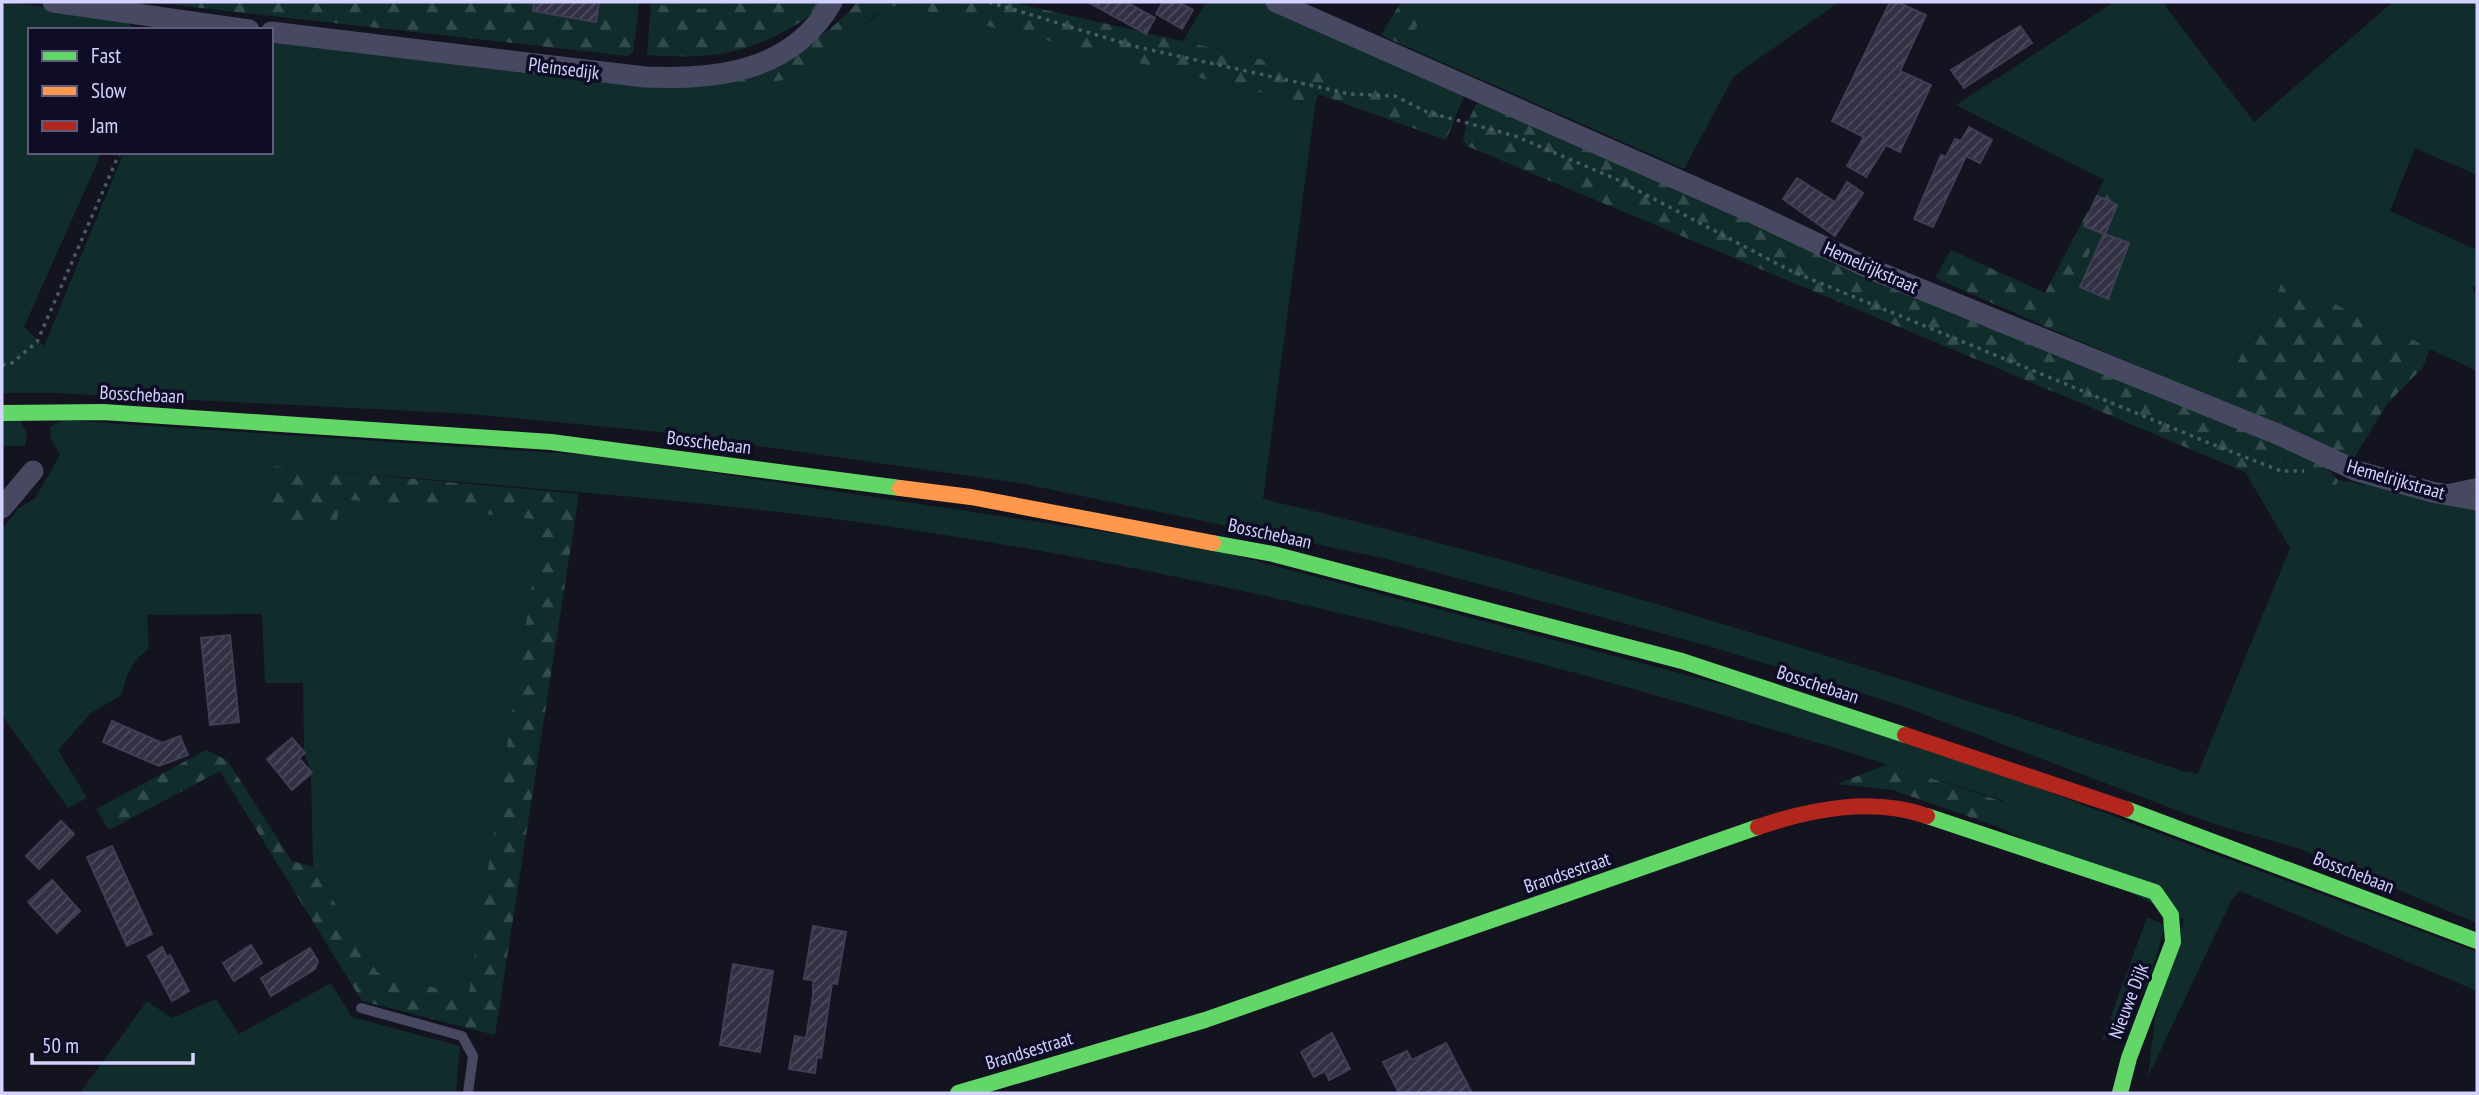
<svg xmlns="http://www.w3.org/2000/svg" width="2479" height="1095" font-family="'PT Sans Narrow',sans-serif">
<defs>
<pattern id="forest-firs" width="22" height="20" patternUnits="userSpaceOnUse" patternTransform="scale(1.75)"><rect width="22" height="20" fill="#102d2b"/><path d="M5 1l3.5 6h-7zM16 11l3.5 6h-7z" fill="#324b4b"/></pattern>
<pattern id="building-hatch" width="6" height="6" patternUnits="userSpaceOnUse" patternTransform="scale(1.75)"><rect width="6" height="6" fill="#323043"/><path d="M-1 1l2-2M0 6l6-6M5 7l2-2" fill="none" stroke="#4f4d5f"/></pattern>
</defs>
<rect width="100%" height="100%" fill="#141320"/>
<!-- grass -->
<g fill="#102d2b">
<path d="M 2,2 C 28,5 124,13 138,30 L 30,30 L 30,152 L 102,152 L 24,327 L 44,346 L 124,152 L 271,152 L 271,37 L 710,77 L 865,24 L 888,6 L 901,5 L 1315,106 L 1263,499 C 1576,572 1881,672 2186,772 L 2198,773 L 2290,548 L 2245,472 L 2264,452 L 2306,469 L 2331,506 L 2338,480 L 2477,503 L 2477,923 L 2300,849 L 2208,822 L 1902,706 L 1712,647 L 1383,558 L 1019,483 L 660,432 L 471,414 L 53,393 L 2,393 Z"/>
<path d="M 544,2 L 639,2 L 638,14 Z"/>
<path d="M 651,2 L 733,2 C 705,14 681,6 651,4 Z"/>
<path d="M 1206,2 L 1265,2 L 1466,91 L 1455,118 L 1336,76 L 1183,41 Z"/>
<path d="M 1432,2 L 1839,2 L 1734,76 L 1684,169 L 1405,46 Z"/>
<path d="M 2114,2 L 2162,2 L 2254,122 L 2393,2 L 2477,2 L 2477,175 L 2415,148 L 2390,211 L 2477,250 L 2477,284 L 2472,288 L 2477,295 L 2477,371 L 2282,280 L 2272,314 L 2244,350 L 2230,377 L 2225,403 L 2051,329 L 2122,189 L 1956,105 Z"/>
<path d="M 2,419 L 20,419 L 27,434 L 25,446 L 2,446 Z"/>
<path d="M 63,420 L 601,456 L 1199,546 L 1853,719 L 2477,952 L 2477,991 L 2240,891 L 2232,899 L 2148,1077 L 2155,1018 L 2184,919 L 1998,827 L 2004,801 C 1650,688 1287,586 919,531 C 706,498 489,486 274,466 L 267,521 L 341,499 L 542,520 L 469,993 L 462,995 L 377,972 L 313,867 L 311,772 L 304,752 L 303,683 L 265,683 L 262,614 L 147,615 L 149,648 C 133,660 125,676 122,695 L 91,713 L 58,750 L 87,798 L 68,808 L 2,715 L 2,529 L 18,509 L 35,498 L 60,455 L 51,438 L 50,427 Z"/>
<path d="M 2147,917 L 2165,925 C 2153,968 2143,1016 2102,1041 Z"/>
<path d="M 331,983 L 352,1017 L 460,1046 L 456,1093 L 80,1093 L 147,1001 L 172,1018 L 216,999 L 239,1034 Z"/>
</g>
<!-- forest -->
<g fill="url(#forest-firs)">
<path d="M 148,2 L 544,2 L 638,14 L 633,53 L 628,56 Z"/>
<path d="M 733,2 L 829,2 C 765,49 728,61 647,55 L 651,4 C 681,6 705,14 733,2 Z"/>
<path d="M 857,2 L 1010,2 L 1336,76 L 1455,118 L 1446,140 L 1318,94 L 1315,106 L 901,5 C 866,7 850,49 823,67 C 794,85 755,82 723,81 C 772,62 823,45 857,2 Z"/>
<path d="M 1401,2 L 1432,2 L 1405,46 L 1381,35 Z"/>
<path d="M 1480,97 L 2323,464 L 2338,480 L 2331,506 L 2306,469 L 2264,452 L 2245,472 L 1467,146 L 1463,140 L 1467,123 Z"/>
<path d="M 2105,178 L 2122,189 L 2051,329 L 1935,278 L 1951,250 L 2045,293 Z"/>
<path d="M 2282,280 L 2430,348 L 2423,367 L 2387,404 L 2354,458 L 2225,403 L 2230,377 L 2244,350 L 2272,314 Z"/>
<path d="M 274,466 L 579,494 L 495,1035 L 362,1001 L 220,771 L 109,830 L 96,809 L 206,750 L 227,760 L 292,861 L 313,867 L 377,972 L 462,995 L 469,992 L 542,520 L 342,499 L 335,527 L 267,521 Z"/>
<path d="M 1888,764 L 2004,802 L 1998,827 L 1893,790 L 1837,784 Z"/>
</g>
<!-- building -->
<g fill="url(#building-hatch)" stroke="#403e55" stroke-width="2">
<path d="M 534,2 L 599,2 L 596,22 L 533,11 Z"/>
<path d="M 1088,2 L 1126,2 L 1155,18 L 1146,34 Z"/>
<path d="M 1163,2 L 1178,2 L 1193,10 L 1182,29 L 1156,14 Z"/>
<path d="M 1890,2 L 1897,2 L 1926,15 L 1900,71 L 1931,85 L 1900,152 L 1886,145 L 1866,177 L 1847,166 L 1864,137 L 1832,121 Z"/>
<path d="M 2020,26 L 2032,43 L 1964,88 L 1951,70 Z"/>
<path d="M 1969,127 L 1992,140 L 1980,163 L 1966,156 L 1933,227 L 1914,219 L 1941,155 L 1946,157 L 1955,139 L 1961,141 Z"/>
<path d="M 1797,178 L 1835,202 L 1847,182 L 1863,193 L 1835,236 L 1783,199 Z"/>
<path d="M 2097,196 L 2117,205 L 2105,234 L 2129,243 L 2108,299 L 2080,287 L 2104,234 L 2084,226 Z"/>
<path d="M 230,635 L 239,722 L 210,725 L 201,638 Z"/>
<path d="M 112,721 L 162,743 L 180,736 L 188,755 L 159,766 L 103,742 Z"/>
<path d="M 292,738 L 305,753 L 299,758 L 312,773 L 292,790 L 267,759 Z"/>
<path d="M 61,821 L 74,834 L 39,869 L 26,856 Z"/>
<path d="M 112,846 L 152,934 L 127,946 L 87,857 Z"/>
<path d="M 52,880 L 80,911 L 57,933 L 28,902 Z"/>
<path d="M 813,926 L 846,932 L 837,984 L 832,983 L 821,1058 L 817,1057 L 815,1073 L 789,1069 L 795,1036 L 806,1038 L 813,996 L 813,980 L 804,979 Z"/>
<path d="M 251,945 L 262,963 L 234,981 L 223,963 Z"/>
<path d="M 162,947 L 167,957 L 170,955 L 189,991 L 172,1001 L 148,956 Z"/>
<path d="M 310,948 L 318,961 L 315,969 L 271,996 L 261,978 Z"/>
<path d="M 733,964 L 773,971 L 760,1052 L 720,1045 Z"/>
<path d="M 1332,1033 L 1350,1069 L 1329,1080 L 1325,1071 L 1314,1077 L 1301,1052 Z"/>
<path d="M 1446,1043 L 1472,1093 L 1399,1093 L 1383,1062 L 1407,1051 L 1412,1060 Z"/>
</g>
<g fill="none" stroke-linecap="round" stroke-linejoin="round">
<!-- path -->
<g stroke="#475a67" stroke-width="3.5" stroke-dasharray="3.5 5" stroke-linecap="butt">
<path d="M 989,2 L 1133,46 L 1350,94 L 1395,96 L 1427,112 L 1515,136 L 1616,179 L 1791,271 L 2209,443 L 2281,471 L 2304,471"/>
<path d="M 2,365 L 12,363 L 37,342 L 120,152"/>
</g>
<!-- lane -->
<g stroke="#474861" stroke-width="10">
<path d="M 2449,489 L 2477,483"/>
<path d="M 361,1008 L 462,1036 L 473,1056 L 468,1093"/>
</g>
<!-- street -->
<g stroke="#474861" stroke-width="21">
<path d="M 53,2 L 249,30"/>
<path d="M 1276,2 L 1751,212 L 1871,269 L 2282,436 L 2357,471 L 2432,492 L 2477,500"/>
<path d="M 271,32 L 645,77 C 717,80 792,72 832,2"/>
<path d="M 2,508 L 33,471"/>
</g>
<!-- fast -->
<g stroke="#63d668" stroke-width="16">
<path d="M 2,413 L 103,412 L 551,442 L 900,488"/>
<path d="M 1213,543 L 1273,554 L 1682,661 L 1905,735"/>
<path d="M 2126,809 L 2477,941"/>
<path d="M 1927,816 L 2155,892 L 2171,915 L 2173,942 L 2129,1058 L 2120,1093"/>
<path d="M 958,1093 L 1205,1020 L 1758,827"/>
</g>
<!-- slow -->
<path stroke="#ff974d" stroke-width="16" d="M 900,488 L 971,497 L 1213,543"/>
<!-- jam -->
<g stroke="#b3261e" stroke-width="16">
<path d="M 1905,735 L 2126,809"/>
<path d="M 1758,827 C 1811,809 1871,797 1927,816"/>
</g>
</g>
<g text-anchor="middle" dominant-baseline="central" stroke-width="7" stroke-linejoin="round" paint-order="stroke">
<!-- street labels -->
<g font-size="19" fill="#d4d2ff" stroke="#0f0d26">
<text transform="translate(564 68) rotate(7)">Pleinsedijk</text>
<text transform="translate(1871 267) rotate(24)">Hemelrijkstraat</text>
<text transform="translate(142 394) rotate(3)">Bosschebaan</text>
<text transform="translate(709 442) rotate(7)">Bosschebaan</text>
<text transform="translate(2396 479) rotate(16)">Hemelrijkstraat</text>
<text transform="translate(1270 533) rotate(12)">Bosschebaan</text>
<text transform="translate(1818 684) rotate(18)">Bosschebaan</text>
<text transform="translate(1567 872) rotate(-19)">Brandsestraat</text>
<text transform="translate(2354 872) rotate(21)">Bosschebaan</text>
<text transform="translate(2128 1001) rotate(-69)">Nieuwe Dijk</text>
<text transform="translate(1029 1050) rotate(-17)">Brandsestraat</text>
</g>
</g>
<!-- border -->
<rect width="2479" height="1095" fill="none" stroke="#d4d2ff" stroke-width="7"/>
<!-- legend -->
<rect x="28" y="28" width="245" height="126" fill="#0f0d26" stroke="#5e5c7d" stroke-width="2"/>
<rect x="42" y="51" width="35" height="10" fill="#63d668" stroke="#5e5c7d" stroke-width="2"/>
<text x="91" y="63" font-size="21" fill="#d4d2ff">Fast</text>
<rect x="42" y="86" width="35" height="10" fill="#ff974d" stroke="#5e5c7d" stroke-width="2"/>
<text x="91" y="98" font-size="21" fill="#d4d2ff">Slow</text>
<rect x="42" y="121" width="35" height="10" fill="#b3261e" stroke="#5e5c7d" stroke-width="2"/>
<text x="91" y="133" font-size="21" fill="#d4d2ff">Jam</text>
<!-- scale -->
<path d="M32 1053v10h161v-10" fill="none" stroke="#d4d2ff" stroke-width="3.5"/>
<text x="42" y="1053" font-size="21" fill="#d4d2ff" stroke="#0f0d26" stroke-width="5" paint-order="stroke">50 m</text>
</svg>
